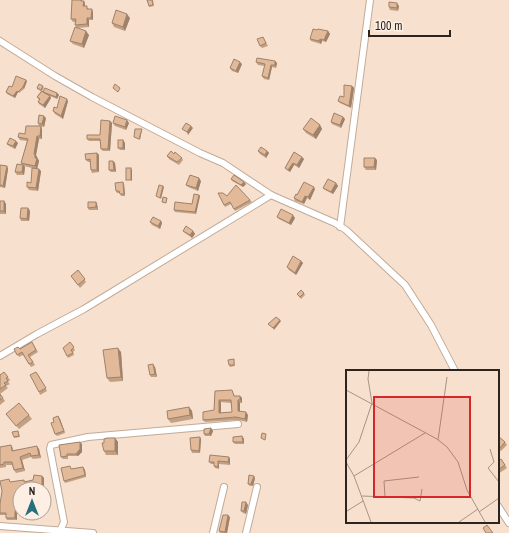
<svg xmlns="http://www.w3.org/2000/svg" width="509" height="533" font-family="'Archivo Narrow',sans-serif">
<rect width="100%" height="100%" fill="#f7e0cd"/>
<g fill="none" stroke-linecap="round" stroke-linejoin="round">
<!-- minor casing -->
<g stroke="#c1ab99" stroke-width="8">
<g id="minor">
<path d="M 0,41 L 55,76 L 92,97 L 200,153 L 223,163 L 271,195 L 335,223 L 346,230 L 405,285 L 431,325 L 455,371"/>
<path d="M 340,227 L 370,0"/>
<path d="M 0,356 L 37,334 L 84,309 L 271,195"/>
<path d="M 498,506 L 509,523"/>
<path d="M 0,526 L 93,533"/>
<path d="M 60,531 L 64,522 L 50,449 L 51,445 L 88,437 L 238,424"/>
<path d="M 213,533 L 224,487"/>
<path d="M 246,533 L 257,487"/>
</g>
</g>
<!-- minor -->
<use href="#minor" stroke="#fff" stroke-width="6"/>
</g>
<!-- wall -->
<g fill="#c2a084" fill-rule="evenodd">
<path d="M 72,0 L 82,0 L 82,1 L 84,1 L 85,4 L 85,6 L 93,12 L 93,20 L 89,20 L 89,27 L 77,28 L 75,25 L 76,22 L 73,22 L 71,19 Z"/>
<path d="M 147,0 L 153,0 L 154,6 L 149,7 Z"/>
<path d="M 399,6 L 398,11 L 390,10 L 389,7 Z"/>
<path d="M 130,18 L 125,31 L 114,27 L 112,23 Z"/>
<path d="M 317,30 L 328,31 L 330,34 L 326,42 L 322,41 L 321,44 L 311,41 L 310,39 Z"/>
<path d="M 89,35 L 84,48 L 73,44 L 70,41 Z"/>
<path d="M 263,37 L 268,46 L 262,48 L 260,46 Z"/>
<path d="M 275,61 L 277,63 L 276,68 L 272,67 L 269,80 L 264,79 L 262,76 L 265,66 L 258,65 L 256,62 Z"/>
<path d="M 242,64 L 238,73 L 232,71 L 230,68 Z"/>
<path d="M 27,81 L 24,89 L 19,93 L 18,92 L 15,98 L 7,94 L 6,92 L 12,87 Z"/>
<path d="M 43,86 L 44,88 L 42,91 L 43,92 L 57,93 L 59,95 L 57,99 L 50,96 L 51,98 L 45,108 L 39,104 L 38,102 L 39,100 L 37,97 L 41,91 L 37,89 L 37,88 Z"/>
<path d="M 352,86 L 354,88 L 351,108 L 340,103 L 338,101 L 344,97 Z"/>
<path d="M 68,101 L 63,119 L 55,114 L 53,111 Z"/>
<path d="M 343,117 L 345,119 L 341,128 L 332,124 L 331,122 Z"/>
<path d="M 46,118 L 44,127 L 41,126 L 42,129 L 42,139 L 39,139 L 36,155 L 39,161 L 37,169 L 41,171 L 38,191 L 29,190 L 27,187 L 31,183 L 36,169 L 24,166 L 25,167 L 24,175 L 17,175 L 15,172 L 22,164 L 21,163 L 27,141 L 20,140 L 18,137 L 39,126 L 38,123 Z"/>
<path d="M 110,121 L 112,123 L 110,151 L 103,151 L 101,149 L 100,141 L 89,141 L 87,139 L 100,135 Z"/>
<path d="M 113,123 L 129,123 L 126,130 L 115,126 Z"/>
<path d="M 320,125 L 322,129 L 316,139 L 306,133 L 303,129 Z"/>
<path d="M 123,140 L 125,143 L 125,150 L 120,150 L 118,148 Z"/>
<path d="M 18,143 L 15,149 L 9,146 L 7,144 Z"/>
<path d="M 258,151 L 267,151 L 269,153 L 266,158 L 260,154 Z"/>
<path d="M 294,152 L 304,159 L 299,168 L 294,165 L 290,172 L 287,170 L 285,168 Z"/>
<path d="M 97,153 L 99,155 L 99,172 L 92,173 L 91,170 L 90,162 L 88,162 L 86,160 Z"/>
<path d="M 167,156 L 182,158 L 183,160 L 179,165 L 169,159 Z"/>
<path d="M 377,160 L 376,170 L 366,170 L 364,167 Z"/>
<path d="M 113,161 L 115,163 L 116,172 L 111,172 L 109,170 Z"/>
<path d="M 0,165 L 7,166 L 8,169 L 5,188 L 0,187 Z"/>
<path d="M 231,179 L 244,182 L 246,184 L 243,187 L 232,181 Z"/>
<path d="M 201,181 L 198,191 L 188,187 L 186,185 Z"/>
<path d="M 336,183 L 338,186 L 333,194 L 325,190 L 323,188 Z"/>
<path d="M 124,184 L 125,196 L 121,196 L 120,193 L 117,193 L 116,191 Z"/>
<path d="M 315,189 L 310,200 L 307,198 L 304,204 L 295,201 L 294,198 L 297,195 Z"/>
<path d="M 199,195 L 200,196 L 196,214 L 175,212 L 174,210 L 192,204 Z"/>
<path d="M 227,196 L 250,200 L 252,202 L 235,211 L 231,204 L 225,207 L 224,205 Z"/>
<path d="M 0,201 L 4,201 L 6,204 L 6,214 L 0,214 Z"/>
<path d="M 96,202 L 97,204 L 98,210 L 89,210 L 88,208 Z"/>
<path d="M 28,208 L 30,211 L 29,221 L 21,221 L 20,218 Z"/>
<path d="M 277,217 L 295,218 L 291,225 L 279,219 Z"/>
<path d="M 161,221 L 162,223 L 160,229 L 152,225 L 150,222 Z"/>
<path d="M 183,231 L 193,231 L 195,234 L 192,238 L 185,233 Z"/>
<path d="M 301,261 L 303,263 L 296,275 L 289,270 L 287,267 Z"/>
<path d="M 78,270 L 86,282 L 80,288 L 71,276 Z"/>
<path d="M 304,293 L 305,295 L 301,299 L 297,294 Z"/>
<path d="M 32,342 L 38,352 L 30,357 L 35,365 L 31,367 L 23,355 L 19,357 L 14,349 L 20,349 Z"/>
<path d="M 70,342 L 75,350 L 73,352 L 74,355 L 68,358 L 67,356 Z"/>
<path d="M 121,352 L 123,381 L 110,382 L 107,378 Z"/>
<path d="M 234,359 L 234,360 L 235,366 L 230,367 L 229,365 Z"/>
<path d="M 155,367 L 157,377 L 151,377 L 150,375 Z"/>
<path d="M 4,372 L 10,380 L 8,382 L 10,384 L 6,386 L 8,388 L 0,394 L 0,374 L 1,375 Z"/>
<path d="M 38,374 L 47,391 L 40,395 L 39,392 Z"/>
<path d="M 215,391 L 233,393 L 235,396 L 240,396 L 242,398 L 242,403 L 240,403 L 240,412 L 248,415 L 247,422 L 238,420 L 205,422 L 203,420 L 214,410 ZM 221,402 L 231,403 L 232,412 L 221,413 Z"/>
<path d="M 0,394 L 5,401 L 0,405 Z"/>
<path d="M 189,407 L 192,411 L 193,419 L 171,423 L 168,419 Z"/>
<path d="M 6,414 L 29,415 L 32,419 L 19,429 Z"/>
<path d="M 58,416 L 60,419 L 65,433 L 57,436 L 55,434 L 54,422 Z"/>
<path d="M 211,428 L 213,431 L 211,436 L 205,436 L 204,434 Z"/>
<path d="M 18,431 L 20,437 L 14,438 L 14,437 Z"/>
<path d="M 242,436 L 244,439 L 244,444 L 235,444 L 233,442 Z"/>
<path d="M 498,436 L 505,442 L 507,445 L 501,451 L 498,449 Z"/>
<path d="M 115,438 L 118,442 L 118,455 L 106,455 L 104,451 L 104,443 Z"/>
<path d="M 201,439 L 200,453 L 192,453 L 191,450 Z"/>
<path d="M 82,444 L 82,452 L 78,456 L 68,456 L 68,459 L 63,459 L 61,457 Z"/>
<path d="M 11,445 L 13,448 L 13,450 L 39,449 L 41,458 L 33,459 L 31,457 L 22,460 L 25,471 L 16,473 L 14,470 L 12,465 L 6,465 L 6,467 L 0,468 L 0,447 Z"/>
<path d="M 230,459 L 230,465 L 219,464 L 219,469 L 215,468 L 214,466 L 214,464 L 211,464 L 209,462 Z"/>
<path d="M 501,459 L 507,468 L 498,474 L 498,461 Z"/>
<path d="M 83,467 L 85,470 L 86,477 L 65,483 L 64,481 L 72,469 Z"/>
<path d="M 42,476 L 44,478 L 20,489 L 20,513 L 21,514 L 17,513 L 17,520 L 7,520 L 6,518 L 6,515 L 0,515 L 0,504 L 11,482 L 24,480 L 25,482 L 33,480 Z"/>
<path d="M 255,478 L 253,486 L 250,486 L 248,484 Z"/>
<path d="M 248,505 L 246,514 L 243,513 L 241,511 Z"/>
<path d="M 230,517 L 227,533 L 220,533 L 219,531 Z"/>
</g>
<!-- shaded-wall -->
<g fill="#9e826b">
<path d="M 84,1 L 85,4 L 85,9 L 83,6 Z"/>
<path d="M 397,3 L 399,6 L 398,11 L 397,8 Z"/>
<path d="M 92,9 L 93,12 L 93,20 L 91,18 Z"/>
<path d="M 127,14 L 130,18 L 125,31 L 123,27 Z"/>
<path d="M 87,18 L 89,20 L 89,27 L 87,24 Z"/>
<path d="M 86,31 L 89,35 L 84,48 L 82,44 Z"/>
<path d="M 328,31 L 330,34 L 326,42 L 324,40 Z"/>
<path d="M 320,39 L 322,41 L 321,44 L 319,41 Z"/>
<path d="M 275,61 L 277,63 L 276,68 L 275,65 Z"/>
<path d="M 240,62 L 242,64 L 238,73 L 236,71 Z"/>
<path d="M 271,65 L 272,67 L 269,80 L 268,78 Z"/>
<path d="M 26,80 L 27,81 L 24,89 L 23,87 Z"/>
<path d="M 352,86 L 354,88 L 351,108 L 349,106 Z"/>
<path d="M 17,91 L 18,92 L 15,98 L 13,96 Z"/>
<path d="M 57,93 L 59,95 L 57,99 L 56,97 Z"/>
<path d="M 50,96 L 51,98 L 45,108 L 43,105 Z"/>
<path d="M 67,99 L 68,101 L 63,119 L 61,116 Z"/>
<path d="M 44,116 L 46,118 L 44,127 L 42,124 Z"/>
<path d="M 343,117 L 345,119 L 341,128 L 340,125 Z"/>
<path d="M 127,120 L 129,123 L 126,130 L 125,127 Z"/>
<path d="M 110,121 L 112,123 L 110,151 L 108,149 Z"/>
<path d="M 320,125 L 322,129 L 316,139 L 313,135 Z"/>
<path d="M 41,126 L 42,129 L 42,139 L 40,136 Z"/>
<path d="M 191,126 L 193,128 L 188,135 L 187,132 Z"/>
<path d="M 142,129 L 142,130 L 140,140 L 139,139 Z"/>
<path d="M 37,136 L 39,139 L 36,155 L 39,161 L 37,169 L 35,166 L 35,158 L 34,154 Z"/>
<path d="M 123,140 L 125,143 L 125,150 L 123,148 Z"/>
<path d="M 16,141 L 18,143 L 15,149 L 13,146 Z"/>
<path d="M 267,151 L 269,153 L 266,158 L 265,155 Z"/>
<path d="M 97,153 L 99,155 L 99,172 L 97,170 Z"/>
<path d="M 302,157 L 304,159 L 299,168 L 297,165 Z"/>
<path d="M 375,158 L 377,160 L 376,170 L 374,167 Z"/>
<path d="M 113,161 L 115,163 L 116,172 L 114,170 Z"/>
<path d="M 293,163 L 294,165 L 290,172 L 288,170 Z"/>
<path d="M 23,165 L 25,167 L 24,175 L 22,172 Z"/>
<path d="M 7,166 L 8,169 L 5,188 L 3,186 Z"/>
<path d="M 131,168 L 132,170 L 132,181 L 131,180 Z"/>
<path d="M 39,169 L 41,171 L 38,191 L 36,188 Z"/>
<path d="M 199,178 L 201,181 L 198,191 L 196,188 Z"/>
<path d="M 123,182 L 124,184 L 125,196 L 124,194 Z"/>
<path d="M 244,182 L 246,184 L 243,187 L 241,185 Z"/>
<path d="M 336,183 L 338,186 L 333,194 L 331,192 Z"/>
<path d="M 163,186 L 164,187 L 161,199 L 160,198 Z"/>
<path d="M 314,187 L 315,189 L 310,200 L 308,197 Z"/>
<path d="M 199,195 L 200,196 L 196,214 L 195,212 Z"/>
<path d="M 305,196 L 307,198 L 304,204 L 302,202 Z"/>
<path d="M 4,201 L 6,204 L 6,214 L 4,211 Z"/>
<path d="M 96,202 L 97,204 L 98,210 L 96,207 Z"/>
<path d="M 28,208 L 30,211 L 29,221 L 27,219 Z"/>
<path d="M 293,215 L 295,218 L 291,225 L 289,223 Z"/>
<path d="M 161,221 L 162,223 L 160,229 L 158,226 Z"/>
<path d="M 193,231 L 195,234 L 192,238 L 190,235 Z"/>
<path d="M 301,261 L 303,263 L 296,275 L 295,273 Z"/>
<path d="M 280,320 L 281,321 L 274,330 L 273,328 Z"/>
<path d="M 118,348 L 121,352 L 123,381 L 121,377 Z"/>
<path d="M 153,364 L 155,367 L 157,377 L 155,374 Z"/>
<path d="M 240,396 L 242,398 L 242,403 L 240,400 Z"/>
<path d="M 219,400 L 221,402 L 221,416 L 219,413 Z"/>
<path d="M 238,400 L 240,403 L 240,414 L 238,411 Z"/>
<path d="M 189,407 L 192,411 L 193,419 L 190,415 Z"/>
<path d="M 246,412 L 248,415 L 247,422 L 245,419 Z"/>
<path d="M 58,416 L 60,419 L 65,433 L 64,431 Z"/>
<path d="M 211,428 L 213,431 L 211,436 L 209,434 Z"/>
<path d="M 242,436 L 244,439 L 244,444 L 243,442 Z"/>
<path d="M 200,437 L 201,439 L 200,453 L 199,451 Z"/>
<path d="M 115,438 L 118,442 L 118,455 L 115,451 Z"/>
<path d="M 80,442 L 82,444 L 82,452 L 78,456 L 76,454 Z"/>
<path d="M 37,446 L 39,449 L 41,458 L 39,455 Z"/>
<path d="M 20,457 L 22,460 L 25,471 L 23,468 Z"/>
<path d="M 229,457 L 230,459 L 230,465 L 228,462 Z"/>
<path d="M 218,461 L 219,464 L 219,469 L 218,467 Z"/>
<path d="M 83,467 L 85,470 L 86,477 L 85,475 Z"/>
<path d="M 42,476 L 44,478 L 44,489 L 42,489 Z"/>
<path d="M 254,476 L 255,478 L 253,486 L 251,484 Z"/>
<path d="M 246,502 L 248,505 L 246,514 L 244,511 Z"/>
<path d="M 15,511 L 17,513 L 17,520 L 15,518 Z"/>
<path d="M 228,515 L 230,517 L 227,533 L 226,533 L 225,532 Z"/>
</g>
<!-- building -->
<g fill="#e2ba99" stroke="#9e826b" fill-rule="evenodd">
<path d="M 72,0 L 81,0 L 81,1 L 84,1 L 83,6 L 87,6 L 87,9 L 92,9 L 91,18 L 87,18 L 87,24 L 75,25 L 76,19 L 71,19 Z"/>
<path d="M 147,0 L 152,0 L 153,5 L 149,6 Z"/>
<path d="M 389,2 L 397,3 L 397,8 L 389,7 Z"/>
<path d="M 116,10 L 127,14 L 123,27 L 112,23 Z"/>
<path d="M 75,27 L 86,31 L 82,44 L 70,41 Z"/>
<path d="M 313,29 L 317,30 L 318,29 L 328,31 L 324,40 L 320,39 L 319,41 L 310,39 Z"/>
<path d="M 263,37 L 266,43 L 260,46 L 257,39 Z"/>
<path d="M 257,58 L 275,61 L 275,65 L 271,65 L 268,78 L 262,76 L 265,64 L 256,62 Z"/>
<path d="M 234,59 L 240,62 L 236,71 L 230,68 Z"/>
<path d="M 16,76 L 26,80 L 23,87 L 18,92 L 17,91 L 13,96 L 6,92 L 9,86 L 12,87 Z"/>
<path d="M 39,84 L 43,86 L 41,90 L 37,88 Z"/>
<path d="M 115,84 L 120,88 L 118,92 L 113,88 Z"/>
<path d="M 344,85 L 352,86 L 349,106 L 338,101 L 340,96 L 344,97 Z"/>
<path d="M 45,88 L 57,93 L 56,97 L 43,92 L 50,96 L 43,105 L 38,102 L 40,99 L 37,97 L 42,91 L 43,92 Z"/>
<path d="M 60,96 L 67,99 L 61,116 L 53,111 L 54,107 L 57,108 Z"/>
<path d="M 334,113 L 343,117 L 340,125 L 331,122 Z"/>
<path d="M 39,115 L 44,116 L 42,124 L 38,123 Z"/>
<path d="M 115,116 L 127,120 L 125,127 L 113,123 Z"/>
<path d="M 311,118 L 320,125 L 313,135 L 303,129 Z"/>
<path d="M 101,120 L 110,121 L 108,149 L 101,149 L 100,139 L 87,139 L 87,135 L 100,135 Z"/>
<path d="M 186,123 L 191,126 L 187,132 L 182,129 Z"/>
<path d="M 26,126 L 41,126 L 40,136 L 37,136 L 34,154 L 35,155 L 35,158 L 37,158 L 35,166 L 21,163 L 28,139 L 18,137 L 19,133 L 25,134 Z"/>
<path d="M 135,129 L 142,129 L 139,139 L 134,137 Z"/>
<path d="M 10,138 L 16,141 L 13,146 L 7,144 Z"/>
<rect x="118" y="140" width="5" height="8"/>
<path d="M 261,147 L 267,151 L 265,155 L 258,151 Z"/>
<path d="M 171,151 L 174,154 L 175,152 L 182,158 L 177,162 L 167,156 Z"/>
<path d="M 294,152 L 302,157 L 297,165 L 293,163 L 288,170 L 285,168 Z"/>
<path d="M 97,153 L 97,170 L 91,170 L 90,159 L 86,160 L 85,154 Z"/>
<path d="M 364,158 L 375,158 L 374,167 L 364,167 Z"/>
<path d="M 109,161 L 113,161 L 114,170 L 109,170 Z"/>
<path d="M 17,164 L 23,165 L 22,172 L 15,172 Z"/>
<path d="M 0,165 L 7,166 L 3,186 L 0,185 Z"/>
<path d="M 32,168 L 39,169 L 36,188 L 27,187 L 27,182 L 31,183 Z"/>
<rect x="126" y="168" width="5" height="12"/>
<path d="M 190,175 L 199,178 L 196,188 L 186,185 Z"/>
<path d="M 234,175 L 244,182 L 241,185 L 231,179 Z"/>
<path d="M 328,179 L 336,183 L 331,192 L 323,188 Z"/>
<path d="M 123,182 L 124,194 L 120,194 L 119,191 L 116,191 L 115,183 Z"/>
<path d="M 304,182 L 314,187 L 308,197 L 305,196 L 302,202 L 294,198 L 296,194 L 297,195 Z"/>
<path d="M 159,185 L 163,186 L 160,198 L 156,196 Z"/>
<path d="M 236,185 L 250,200 L 234,209 L 230,202 L 224,205 L 218,193 L 223,193 L 227,196 Z"/>
<path d="M 194,194 L 199,195 L 195,212 L 174,210 L 175,202 L 192,204 Z"/>
<path d="M 163,197 L 167,198 L 166,203 L 162,202 Z"/>
<rect x="0" y="201" width="4" height="10"/>
<path d="M 88,202 L 96,202 L 96,207 L 88,208 Z"/>
<path d="M 21,208 L 28,208 L 27,219 L 20,218 Z"/>
<path d="M 281,209 L 293,215 L 289,223 L 277,217 Z"/>
<path d="M 153,217 L 161,221 L 158,226 L 150,222 Z"/>
<path d="M 186,226 L 193,231 L 190,235 L 183,231 Z"/>
<path d="M 293,256 L 301,261 L 295,273 L 287,267 Z"/>
<path d="M 78,270 L 85,279 L 78,285 L 71,276 Z"/>
<path d="M 301,290 L 304,293 L 300,297 L 297,294 Z"/>
<path d="M 276,317 L 280,320 L 273,328 L 268,324 Z"/>
<path d="M 32,342 L 36,350 L 28,355 L 33,362 L 29,364 L 22,352 L 17,355 L 14,349 L 18,347 L 20,349 Z"/>
<path d="M 70,342 L 74,347 L 71,350 L 73,353 L 67,356 L 63,348 Z"/>
<path d="M 118,348 L 121,377 L 107,378 L 103,350 Z"/>
<path d="M 234,359 L 234,365 L 229,365 L 228,360 Z"/>
<path d="M 153,364 L 155,374 L 150,375 L 148,365 Z"/>
<path d="M 4,372 L 8,377 L 6,378 L 8,381 L 4,383 L 6,385 L 0,389 L 0,374 L 0,375 Z"/>
<path d="M 36,372 L 46,388 L 39,392 L 30,375 Z"/>
<path d="M 232,390 L 234,396 L 240,396 L 240,400 L 238,400 L 238,411 L 246,412 L 245,419 L 236,417 L 203,420 L 203,412 L 214,410 L 215,391 ZM 219,400 L 231,400 L 232,412 L 219,413 Z"/>
<path d="M 0,394 L 3,398 L 0,400 Z"/>
<path d="M 19,403 L 29,415 L 16,426 L 6,414 Z"/>
<path d="M 189,407 L 190,415 L 168,419 L 167,411 Z"/>
<path d="M 58,416 L 64,431 L 55,434 L 51,423 L 54,422 L 53,418 Z"/>
<path d="M 211,428 L 209,434 L 204,434 L 204,429 Z"/>
<path d="M 18,431 L 19,436 L 14,437 L 12,432 Z"/>
<path d="M 262,433 L 266,434 L 265,440 L 261,438 Z"/>
<path d="M 242,436 L 243,442 L 233,442 L 233,437 Z"/>
<path d="M 498,436 L 505,442 L 499,449 L 498,448 Z"/>
<path d="M 200,437 L 199,451 L 191,450 L 190,438 Z"/>
<path d="M 107,438 L 115,438 L 115,451 L 104,451 L 102,443 L 104,443 L 104,439 Z"/>
<path d="M 80,442 L 80,449 L 76,454 L 67,454 L 67,456 L 61,457 L 59,445 Z"/>
<path d="M 11,445 L 12,451 L 37,446 L 39,455 L 31,456 L 30,453 L 20,457 L 23,468 L 14,470 L 12,462 L 4,462 L 4,464 L 0,465 L 0,447 Z"/>
<path d="M 210,455 L 229,457 L 228,462 L 218,461 L 218,467 L 214,466 L 214,462 L 209,462 Z"/>
<path d="M 501,459 L 505,465 L 498,470 L 498,461 Z"/>
<path d="M 70,466 L 71,469 L 83,467 L 85,475 L 64,481 L 61,468 Z"/>
<path d="M 34,475 L 42,476 L 42,489 L 20,489 L 20,508 L 19,508 L 19,511 L 15,511 L 15,518 L 6,518 L 6,513 L 0,513 L 0,504 L 2,491 L 0,481 L 9,479 L 10,482 L 24,480 L 24,482 L 33,480 Z"/>
<path d="M 249,475 L 254,476 L 251,484 L 248,484 Z"/>
<path d="M 242,502 L 246,502 L 244,511 L 241,511 Z"/>
<path d="M 223,515 L 228,515 L 225,532 L 219,531 Z"/>
<path d="M 487,525 L 493,533 L 486,533 L 483,528 Z"/>
</g>
<!-- overview -->
<g transform="translate(346 370)">
<rect width="153" height="153" fill="#f7e0cd"/>
<path fill="none" stroke="#a69587" stroke-width="1" d="M 0,20 L 91,69 L 101,77 L 112,92 L 121,120 L 139,152M 92,70 L 101,7M 144,79 L 148,92 L 142,98 L 153,112M 0,90 L 13,72 L 26,33 L 22,9 L 23,1M 0,92 L 8,106 L 25,152M 8,106 L 79,63M 16,126 L 68,128 L 74,131 L 76,119M 39,127 L 38,111 L 73,107M 1,141 L 17,131M 133,142 L 153,128M 113,152 L 132,139"/>
<path fill="#d62828" fill-opacity="0.15" stroke="#d62828" stroke-width="2" d="M 28,27 L 124,27 L 124,127 L 28,127 Z"/>
<rect width="153" height="153" fill="none" stroke="#2c241d" stroke-width="2"/>
</g>
<!-- north arrow -->
<g transform="translate(32 501)"><circle r="19" fill="#fdefe4" stroke="#a99e94"/>
<path d="M0-3L7 15L0 10L-7 15Z" fill="#296e7d"/>
<text y="-6" font-size="11" font-weight="bold" text-anchor="middle" fill="#2c241d">N</text>
</g>
<!-- scale -->
<path d="M369 30v6h81v-6" fill="none" stroke="#2c241d" stroke-width="2"/>
<text x="375" y="30" font-size="12" fill="#2c241d" stroke="#fdefe4" stroke-width="3" paint-order="stroke">100 m</text>
</svg>
